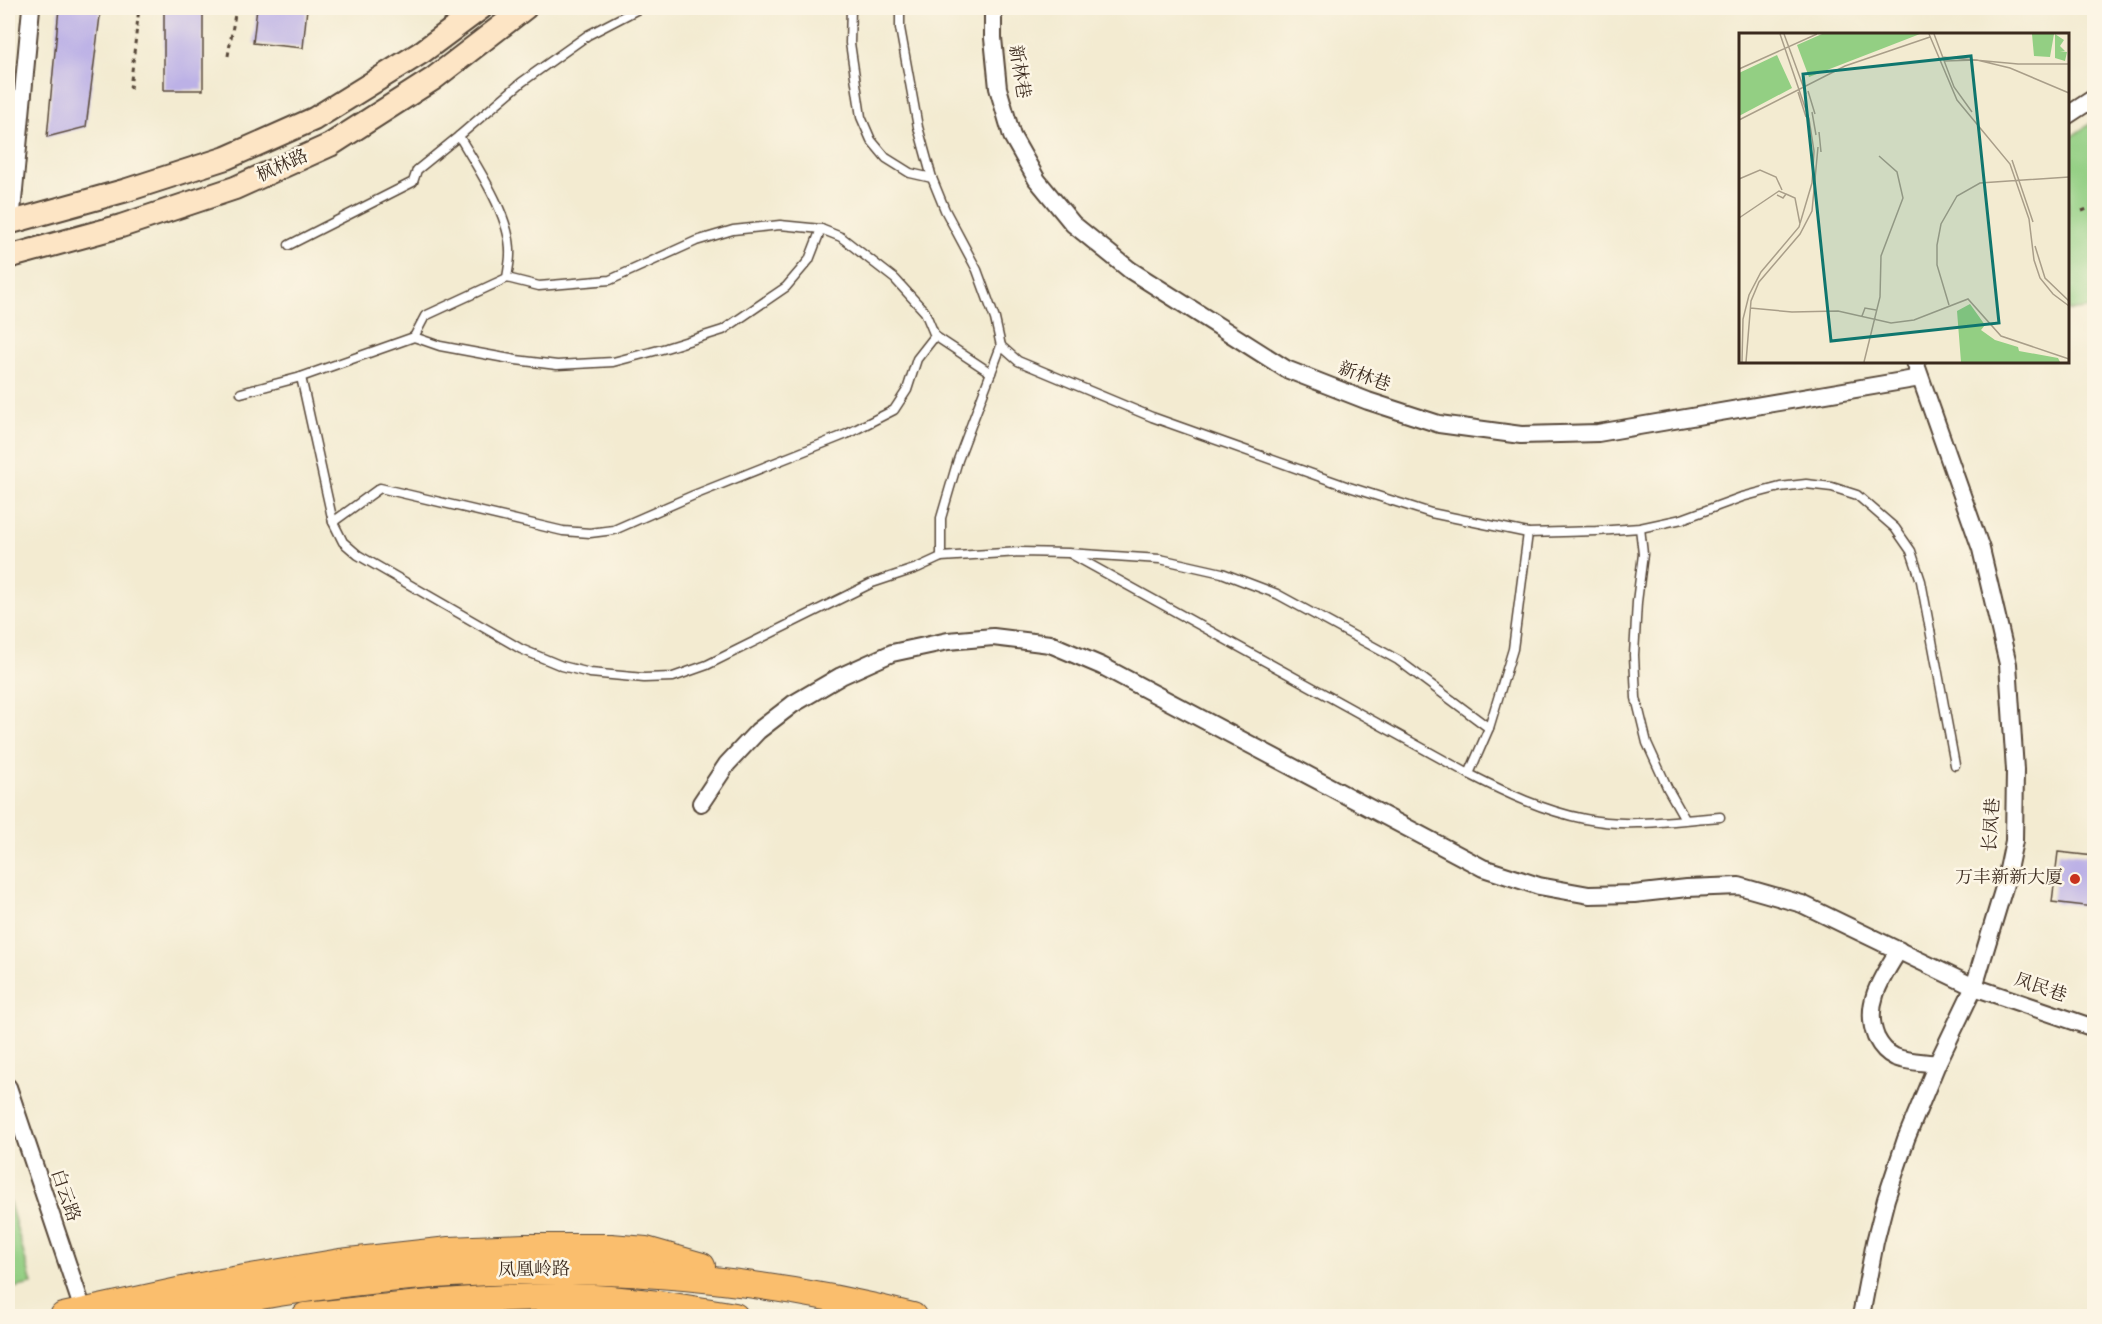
<svg xmlns="http://www.w3.org/2000/svg" width="2102" height="1324" font-family="'Sorts Mill Goudy','Noto Serif SC',serif">
<rect width="100%" height="100%" fill="#fcf5e5"/>
<filter id="ink" filterUnits="userSpaceOnUse"><feTurbulence type="fractalNoise" baseFrequency=".0167" numOctaves="2"/><feDisplacementMap in="SourceGraphic" scale="12" xChannelSelector="R" yChannelSelector="G"/><feConvolveMatrix kernelMatrix="1 2 1 2 8 2 1 2 1" color-interpolation-filters="sRGB"/></filter>
<filter id="wash" filterUnits="userSpaceOnUse"><feTurbulence type="fractalNoise" baseFrequency=".008" numOctaves="4" result="noise"/><feDisplacementMap in="SourceGraphic" scale="24" xChannelSelector="R" yChannelSelector="G"/><feGaussianBlur stdDeviation="1.35" result="paint"/><feColorMatrix in="noise" values="0 0 0 0 0 0 0 0 0 0 0 0 0 0 0 0 0 1.4 0 .05"/><feComposite in="paint" operator="in"/></filter>
<g filter="url(#wash)">
<rect width="100%" height="100%" fill="#f3ebd1"/>
<!-- green -->
<g fill="#93cf83" stroke="#677c50" stroke-width="1.5">
<path d="M 2094,121 L 2094,308 L 2068,311 L 2068,139 Z"/>
<path d="M 8,1196 L 32,1284 L 8,1289 Z"/>
</g>
<g id="blocks">
<!-- building -->
<g fill="#bcb1e6">
<path d="M 59,8 L 101,8 L 86,127 L 47,137 Z"/>
<rect x="164" y="8" width="39" height="82"/>
<path d="M 257,8 L 307,8 L 303,48 L 253,43 Z"/>
<path d="M 2058,852 L 2094,856 L 2094,907 L 2052,902 Z"/>
</g>
</g>
</g>
<g filter="url(#ink)">
<use href="#blocks" fill-opacity="0" stroke="#574739" stroke-width="1.5"/>
<g fill="none" stroke-linecap="round" stroke-linejoin="round">
<!-- lane casing -->
<g stroke="#574739" stroke-width="11">
<g id="lane">
<path d="M 640,8 L 588,35 L 522,82 L 459,136 C 477,167 512,218 510,255 C 510,262 508,270 507,278 L 539,286 L 610,280 L 696,241 L 733,230 L 780,225 L 821,229 L 841,237 L 895,279 L 925,312 L 935,336 L 991,373"/>
<path d="M 851,8 L 850,43 L 861,117 L 871,140 L 886,158 L 910,173 L 932,178"/>
<path d="M 900,8 L 900,28 L 918,127 L 932,178 L 945,210 L 977,270 L 995,319 L 1001,346 L 958,460 L 941,518 L 941,557 L 1020,552 L 1068,553 L 1160,559 L 1222,573 L 1277,594 L 1398,660 L 1489,728 L 1469,774 C 1506,793 1544,811 1585,819 C 1628,828 1676,820 1720,817"/>
<path d="M 289,245 L 413,182 L 417,170 L 459,136"/>
<path d="M 414,337 L 425,316 L 507,278"/>
<path d="M 1001,346 L 1018,361 L 1152,417 L 1346,486 L 1431,513 L 1528,533 L 1597,531 L 1640,528 L 1682,519 L 1742,497 L 1780,487 L 1806,484 L 1832,487 L 1857,495 L 1895,528 L 1911,551 L 1921,581 L 1955,765"/>
<path d="M 301,377 L 333,522 L 343,542 L 358,555 L 521,649 L 562,666 L 590,673 L 644,678 L 673,677 L 707,665 L 872,583 L 917,568 L 941,557"/>
<path d="M 241,393 L 301,377 L 414,337 L 440,346 L 516,360 L 557,365 L 613,362 L 666,348 L 723,330 L 786,287 L 809,260 L 821,229"/>
<path d="M 333,522 L 380,488 L 563,531 L 590,533 L 614,530 L 694,495 L 847,434 L 894,410 L 907,390 L 917,359 L 935,336"/>
<path d="M 1640,528 L 1643,554 L 1637,602 L 1634,655 L 1636,698 L 1647,743 L 1668,789 L 1685,819"/>
<path d="M 1071,554 L 1469,774"/>
<path d="M 1489,728 L 1513,649 L 1528,533"/>
</g>
</g>
<!-- street casing -->
<g stroke="#574739" stroke-width="20">
<g id="street">
<path d="M 993,8 L 993,38 L 998,88 L 1012,136 L 1037,180 L 1073,224 L 1130,270 L 1286,369 L 1368,401 L 1439,424 L 1521,435 L 1598,433 L 1920,378"/>
<path d="M 2068,115 L 2094,98"/>
<path d="M 11,222 L 31,8"/>
<path d="M 701,803 L 727,764 L 758,731 L 793,704 L 841,676 L 892,653 L 948,641 L 993,637 L 1050,644 L 1102,666 L 1483,868 L 1539,886 L 1589,895 L 1634,894 L 1687,888 L 1739,886 L 1802,904 L 1974,987 L 2094,1028"/>
<path d="M 1899,950 C 1882,977 1863,1004 1876,1037 C 1880,1045 1886,1053 1895,1057 C 1907,1062 1924,1062 1937,1064"/>
<path d="M 8,1087 L 85,1316"/>
<path d="M 1861,1316 L 1875,1242 L 1886,1199 L 1906,1139 L 1937,1064 L 1974,987 L 2005,884 L 2014,841 L 2015,770 L 2008,664 L 1981,549 L 1915,362"/>
</g>
</g>
<!-- secondary casing -->
<g stroke="#574739" stroke-width="26">
<g id="secondary">
<path d="M 8,223 L 127,190 L 226,158 L 314,119 L 422,52 L 481,8"/>
<path d="M 8,257 L 121,226 L 235,188 L 330,145 L 433,79 L 525,8"/>
</g>
</g>
<!-- primary casing -->
<g stroke="#574739" stroke-width="28">
<g id="primary">
<path d="M 63,1316 L 215,1283 L 340,1262 L 449,1250 L 525,1247 L 611,1247 L 646,1250 L 702,1266"/>
<path d="M 155,1316 C 411,1261 657,1251 913,1316"/>
<path d="M 305,1316 C 393,1306 482,1296 571,1297 C 626,1298 681,1307 735,1316"/>
</g>
</g>
<!-- path -->
<g stroke="#574739" stroke-width="3" stroke-dasharray="4.5 4.5" stroke-linecap="butt">
<path d="M 228,56 L 236,8"/>
<path d="M 130,89 L 139,8"/>
<path d="M 2082,211 L 2094,206"/>
</g>
<!-- lane -->
<use href="#lane" stroke="#fff" stroke-width="8"/>
<!-- street -->
<use href="#street" stroke="#fff" stroke-width="16"/>
<!-- secondary -->
<use href="#secondary" stroke="#fde5c5" stroke-width="22"/>
<!-- primary -->
<use href="#primary" stroke="#fabe6d" stroke-width="26"/>
</g>
</g>
<!-- markers -->
<circle fill="#c8321e" stroke="#fcf5e5" stroke-width="2" cx="2075" cy="879" r="6"/>
<g text-anchor="middle" dominant-baseline="central" stroke-width="5" stroke-linejoin="round" paint-order="stroke">
<!-- street labels -->
<g font-size="18" fill="#3b2a1e" stroke="#fcf5e5">
<text transform="translate(1018 72) rotate(81)">新林巷</text>
<text transform="translate(283 167) rotate(-24)">枫林路</text>
<text transform="translate(1364 378) rotate(20)">新林巷</text>
<text transform="translate(1993 825) rotate(-86)">长凤巷</text>
<text transform="translate(2040 989) rotate(19)">凤民巷</text>
<text transform="translate(64 1196) rotate(71)">白云路</text>
<text transform="translate(534 1271) rotate(-1)">凤凰岭路</text>
</g>
<!-- poi labels -->
<g font-size="18" fill="#3b2a1e" stroke="#fcf5e5" text-anchor="end">
<text x="2063" y="879">万丰新新大厦</text>
</g>
</g>
<!-- overview -->
<g transform="translate(1739 33)">
<rect width="330" height="330" fill="#f3ebd1"/>
<path d="M 83,1 L 181,1 L 70,44 L 58,12 ZM 293,1 L 315,1 L 311,24 L 295,23 ZM 316,1 L 325,7 L 321,13 L 326,18 L 321,18 L 328,19 L 326,28 L 316,25 ZM 38,22 L 53,55 L 0,83 L 0,40 ZM 231,271 L 246,292 L 242,297 L 256,307 L 279,314 L 280,318 L 319,325 L 321,329 L 222,329 L 218,278 Z" fill="#93cf83"/>
<path fill="none" stroke="#a99e89" stroke-width="1.5" d="M 45,1 L 67,61M 190,1 L 218,67 L 271,131 L 290,186 L 295,227 L 301,245 L 314,261 L 330,273M 195,1 L 215,54 L 233,79M 203,24 L 279,31 L 330,31M 205,28 L 238,27 L 271,35 L 330,60M 0,36 L 78,1M 69,58 L 76,81M 59,59 L 67,84M 73,79 L 77,102M 0,87 L 106,33 L 191,4M 80,99 L 82,119M 273,127 L 294,189M 0,146 L 21,137 L 37,144 L 43,157M 47,161 L 56,165 L 61,191M 0,185 L 40,158 L 47,161 L 44,165 L 38,162M 296,213 L 306,245 L 330,268M 210,272 L 198,232 L 198,212 L 202,191 L 218,163 L 241,150 L 330,144M 11,275 L 53,279 L 99,278 L 152,290 L 175,287 L 229,266 L 262,303 L 330,326M 123,283 L 126,275 L 137,277M 3,329 L 4,286 L 10,262 L 22,239 L 60,194 L 73,150 L 75,118 L 70,86 L 41,1M 7,329 L 12,268 L 20,249 L 61,201 L 73,178 L 79,114M 125,329 L 141,264 L 142,223 L 164,165 L 158,139 L 140,123"/>
<path fill="#0f766e" fill-opacity="0.15" stroke="#0f766e" stroke-width="3" d="M 232,23 L 260,290 L 92,308 L 64,41 Z"/>
<rect width="330" height="330" fill="none" stroke="#3b2a1e" stroke-width="3"/>
</g>
<!-- margin -->
<rect width="2102" height="1324" fill="none" stroke="#fcf5e5" stroke-width="30"/>
</svg>
